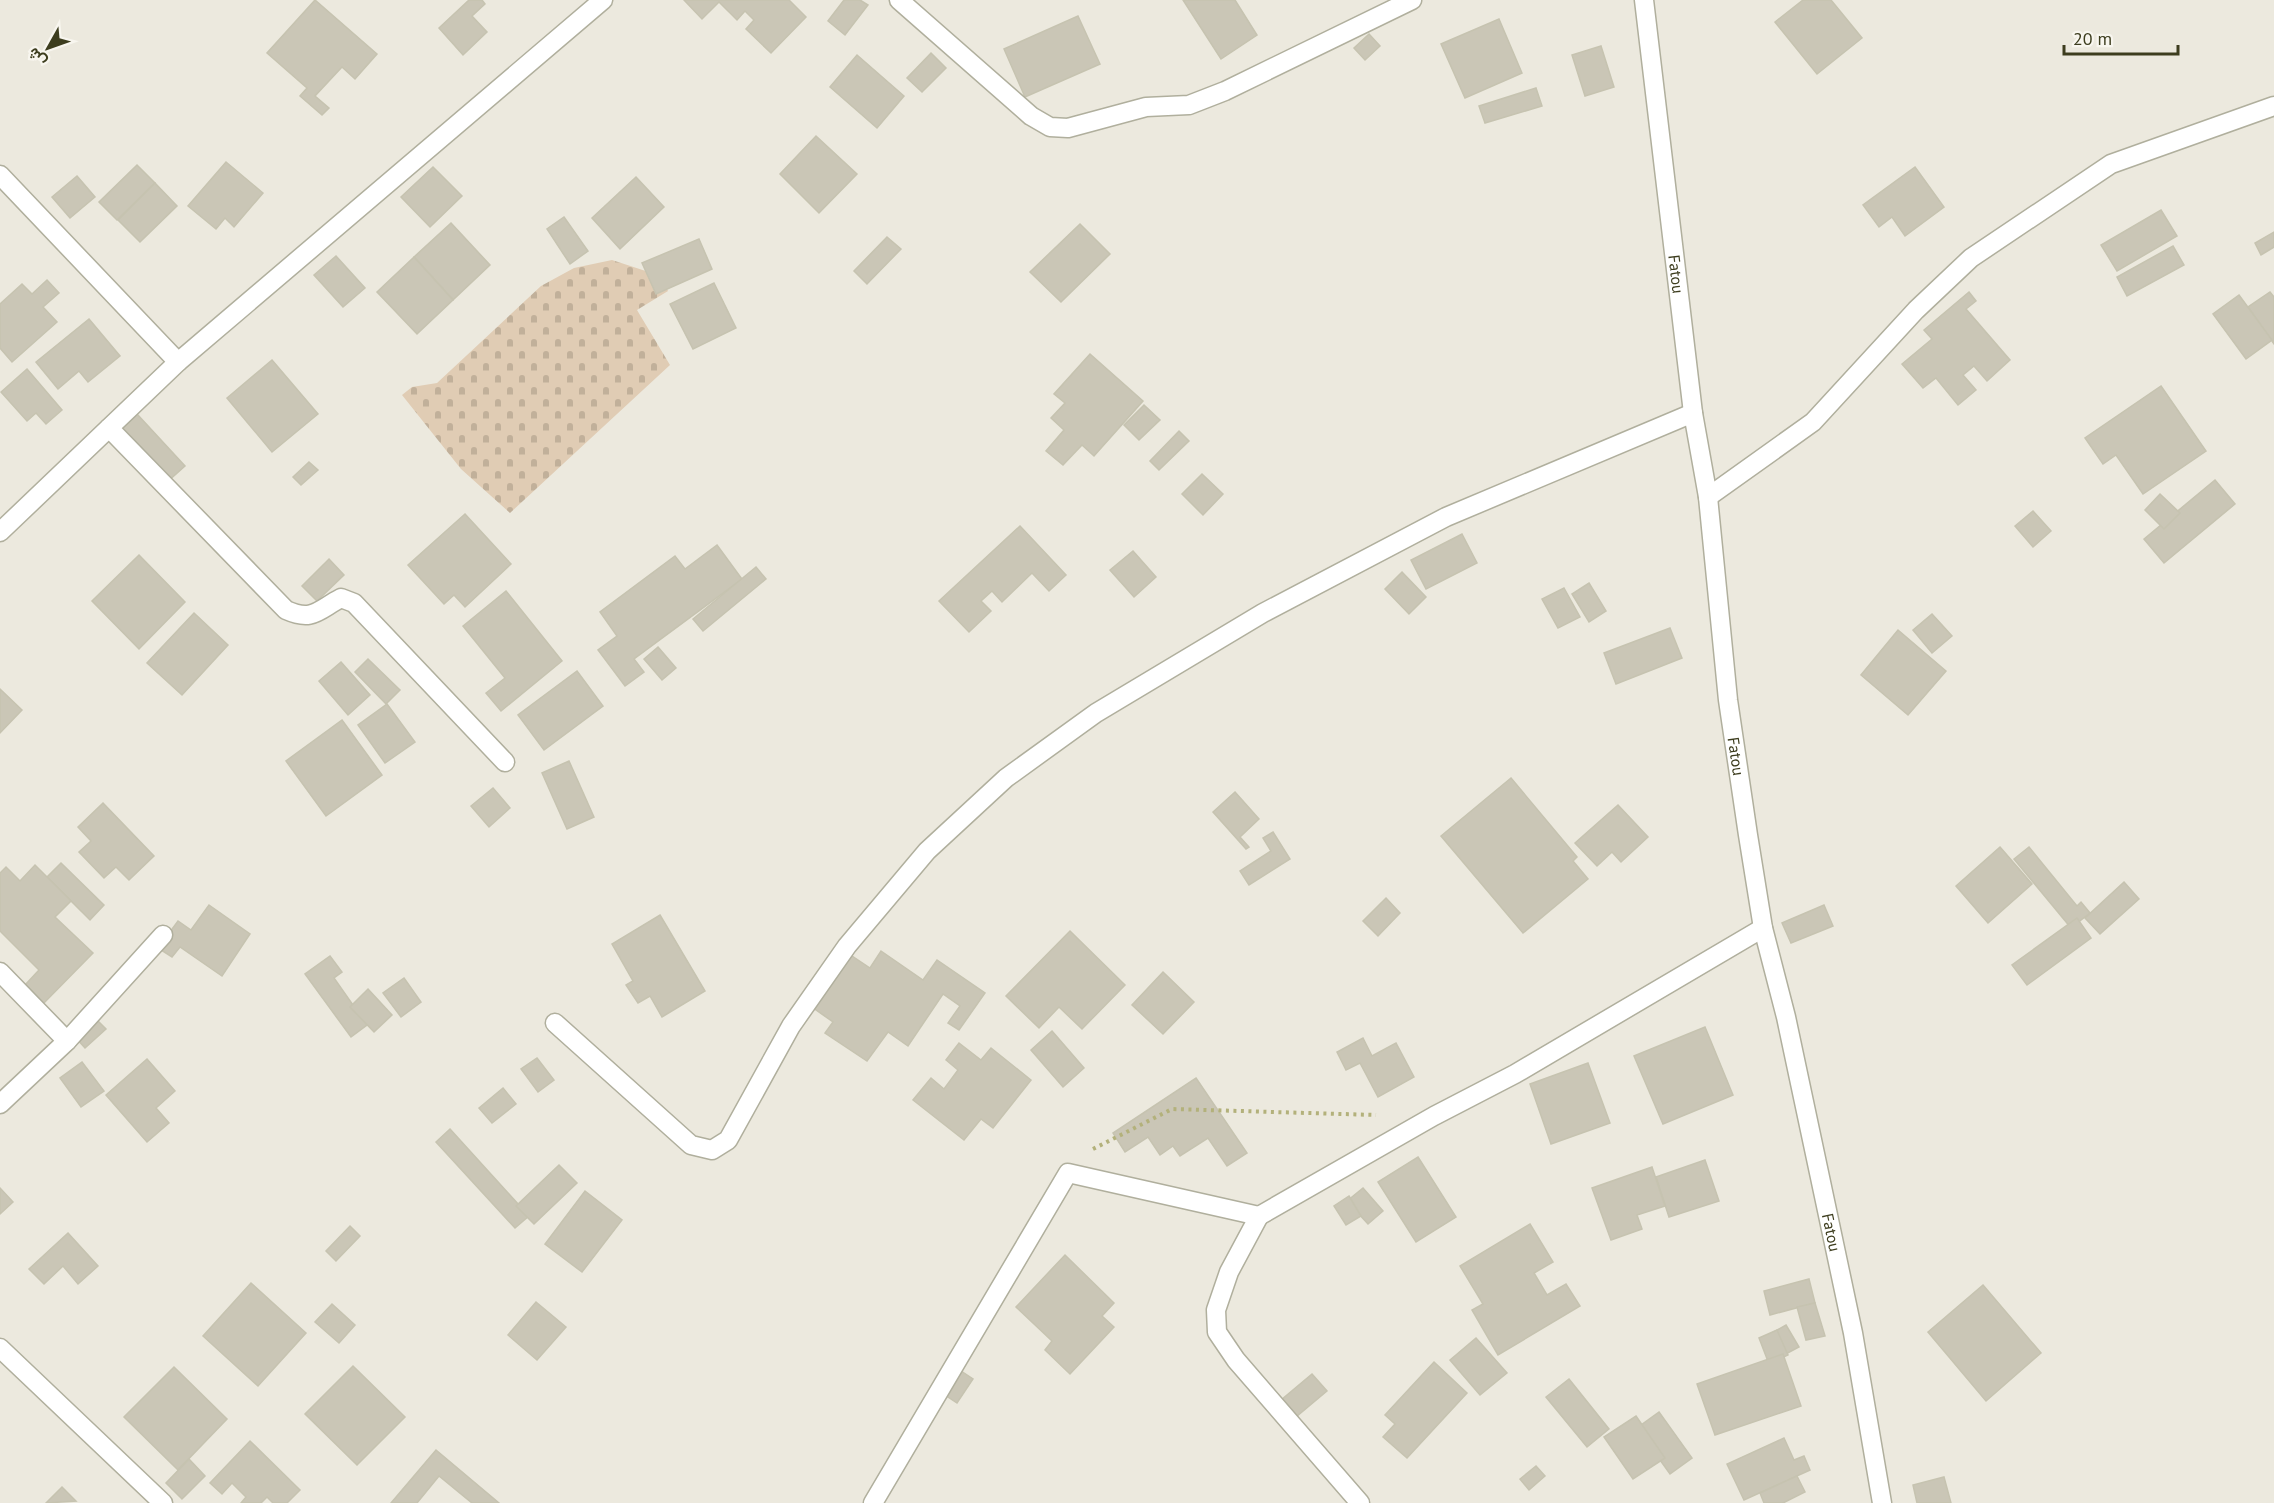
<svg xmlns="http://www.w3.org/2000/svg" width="2274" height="1503" font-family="'PT Sans',Vazirmatn,sans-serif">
<defs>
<pattern id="cemetery-stones" width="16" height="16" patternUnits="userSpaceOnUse" patternTransform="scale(1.5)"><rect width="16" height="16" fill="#e0ccb4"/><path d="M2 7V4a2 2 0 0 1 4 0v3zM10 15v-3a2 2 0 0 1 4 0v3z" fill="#c1b09a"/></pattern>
</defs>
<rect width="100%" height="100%" fill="#ece9de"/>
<!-- cemetery -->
<path fill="url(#cemetery-stones)" d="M 612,260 L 661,276 L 668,291 L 637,310 L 670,365 L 510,513 L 461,469 L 402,395 L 412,387 L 437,383 L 541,286 L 574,268 Z"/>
<!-- building -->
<g fill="#cac6b6" stroke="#c6c3b0" stroke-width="1.5">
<path d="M 315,0 L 377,54 L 355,79 L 342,67 L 315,96 L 329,108 L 322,115 L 300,96 L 307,88 L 267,53 Z"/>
<path d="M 469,0 L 482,0 L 485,4 L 472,16 L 487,32 L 463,55 L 439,28 Z"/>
<path d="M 684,0 L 789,0 L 806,17 L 771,53 L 746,29 L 754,20 L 745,11 L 737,20 L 719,2 L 702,19 Z"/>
<path d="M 844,0 L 860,0 L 868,5 L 845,35 L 828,21 Z"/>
<path d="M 1183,0 L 1235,0 L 1257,35 L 1221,59 Z"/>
<path d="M 1803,0 L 1831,0 L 1862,38 L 1817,74 L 1775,22 Z"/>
<path d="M 1078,16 L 1100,64 L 1025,97 L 1004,49 Z"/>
<path d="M 1499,19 L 1522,73 L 1465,98 L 1441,44 Z"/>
<path d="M 1369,34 L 1380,46 L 1365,60 L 1354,48 Z"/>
<path d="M 1601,46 L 1614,87 L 1585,96 L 1572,55 Z"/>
<path d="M 931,53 L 946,68 L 922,92 L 907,78 Z"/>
<path d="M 857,55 L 904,96 L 877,128 L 830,87 Z"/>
<path d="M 1536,88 L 1542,106 L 1485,123 L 1479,106 Z"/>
<path d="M 816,136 L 857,174 L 819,213 L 780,174 Z"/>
<path d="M 226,162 L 263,193 L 234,227 L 225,218 L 216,229 L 188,206 Z"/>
<path d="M 137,165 L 155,183 L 117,220 L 99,202 Z"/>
<path d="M 433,167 L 462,196 L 430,227 L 401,197 Z"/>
<path d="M 1915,167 L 1944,207 L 1905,236 L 1892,217 L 1879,227 L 1863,205 Z"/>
<path d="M 77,176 L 95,197 L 70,218 L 52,197 Z"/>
<path d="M 636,177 L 664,207 L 620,249 L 592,218 Z"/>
<path d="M 155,183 L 177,206 L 140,242 L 118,220 Z"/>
<path d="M 2161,210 L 2177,236 L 2117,271 L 2101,245 Z"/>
<path d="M 564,217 L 588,251 L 570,264 L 547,229 Z"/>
<path d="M 451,223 L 490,265 L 453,300 L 414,257 Z"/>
<path d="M 1080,224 L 1110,254 L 1061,302 L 1030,272 Z"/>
<path d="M 2274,232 L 2274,247 L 2261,255 L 2255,243 Z"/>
<path d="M 887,237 L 901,249 L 867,284 L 854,271 Z"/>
<path d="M 699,239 L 712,269 L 656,294 L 642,263 Z"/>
<path d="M 2173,246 L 2184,265 L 2127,296 L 2117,277 Z"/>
<path d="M 336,256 L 365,288 L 343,307 L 314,275 Z"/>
<path d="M 414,257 L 453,300 L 417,334 L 377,292 Z"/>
<path d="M 47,280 L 59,293 L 43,307 L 57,322 L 12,362 L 0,348 L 0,304 L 22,284 L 32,294 Z"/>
<path d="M 714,283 L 736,328 L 693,349 L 670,304 Z"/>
<path d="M 1969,292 L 1976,301 L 1966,309 L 2010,360 L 1987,381 L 1974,366 L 1963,375 L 1976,390 L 1958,405 L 1936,378 L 1923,388 L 1902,364 L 1932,339 L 1924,330 Z"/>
<path d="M 2270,292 L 2274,297 L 2274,344 L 2248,307 Z"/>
<path d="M 2239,295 L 2272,340 L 2246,359 L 2213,314 Z"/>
<path d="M 89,319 L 120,356 L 88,382 L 79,371 L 58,389 L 36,362 Z"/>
<path d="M 1090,354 L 1143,401 L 1094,456 L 1082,445 L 1063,465 L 1046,451 L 1064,430 L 1051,418 L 1065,403 L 1054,394 Z"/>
<path d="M 272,360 L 318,414 L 272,452 L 227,398 Z"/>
<path d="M 27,369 L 62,410 L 46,424 L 36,413 L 27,421 L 1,392 Z"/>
<path d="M 2161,386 L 2206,451 L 2143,494 L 2116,455 L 2103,464 L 2085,438 Z"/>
<path d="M 1144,405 L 1160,420 L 1139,440 L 1124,425 Z"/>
<path d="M 137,414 L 185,466 L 166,483 L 118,432 Z"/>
<path d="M 1179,431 L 1189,441 L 1159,470 L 1150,461 Z"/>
<path d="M 309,462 L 318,470 L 301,485 L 293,477 Z"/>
<path d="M 1202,474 L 1223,494 L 1203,515 L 1182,494 Z"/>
<path d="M 2215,480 L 2235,504 L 2164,563 L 2144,539 Z"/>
<path d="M 2160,494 L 2180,513 L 2164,529 L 2145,510 Z"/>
<path d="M 2033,511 L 2051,531 L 2033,547 L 2015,526 Z"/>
<path d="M 465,514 L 511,564 L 465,607 L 454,595 L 444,604 L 408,565 Z"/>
<path d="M 1020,526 L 1066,575 L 1049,591 L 1032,573 L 1002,602 L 992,591 L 981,601 L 991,611 L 969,632 L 939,601 Z"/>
<path d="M 1462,534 L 1477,563 L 1426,589 L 1411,560 Z"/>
<path d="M 717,545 L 742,579 L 634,659 L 644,672 L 625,686 L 598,650 L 617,636 L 600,612 L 675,556 L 685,569 Z"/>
<path d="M 1133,551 L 1156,577 L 1134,597 L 1110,570 Z"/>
<path d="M 139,555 L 185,602 L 139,649 L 92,601 Z"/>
<path d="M 329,559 L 344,575 L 317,601 L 302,586 Z"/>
<path d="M 756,567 L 766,579 L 703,631 L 693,619 Z"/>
<path d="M 1402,572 L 1426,597 L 1409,614 L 1385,589 Z"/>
<path d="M 1589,583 L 1606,611 L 1589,622 L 1572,594 Z"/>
<path d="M 1564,588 L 1580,617 L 1558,628 L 1542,599 Z"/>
<path d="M 506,591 L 562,661 L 501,711 L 486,693 L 505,678 L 463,626 Z"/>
<path d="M 194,613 L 228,645 L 182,695 L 147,663 Z"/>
<path d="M 1932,614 L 1952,636 L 1932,653 L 1913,630 Z"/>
<path d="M 1670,628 L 1682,658 L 1616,684 L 1604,653 Z"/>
<path d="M 1898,630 L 1946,671 L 1908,715 L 1861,675 Z"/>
<path d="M 658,647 L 676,668 L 662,680 L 644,659 Z"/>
<path d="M 368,659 L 400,690 L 386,704 L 355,672 Z"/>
<path d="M 341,662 L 370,695 L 348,715 L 319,681 Z"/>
<path d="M 577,671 L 603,706 L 544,750 L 518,715 Z"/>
<path d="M 0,689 L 22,710 L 0,733 Z"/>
<path d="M 387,704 L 415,742 L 385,763 L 358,725 Z"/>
<path d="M 342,720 L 382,775 L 326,816 L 286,761 Z"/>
<path d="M 569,761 L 594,817 L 567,829 L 542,773 Z"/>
<path d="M 1511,778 L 1577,857 L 1573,861 L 1588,879 L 1523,933 L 1441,836 Z"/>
<path d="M 493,788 L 510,808 L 489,827 L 471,806 Z"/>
<path d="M 1235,792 L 1259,819 L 1240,837 L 1249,847 L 1246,849 L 1213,812 Z"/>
<path d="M 103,803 L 154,856 L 129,880 L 116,867 L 104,878 L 79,852 L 91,841 L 78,827 Z"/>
<path d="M 1618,805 L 1648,837 L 1621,862 L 1612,852 L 1597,866 L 1575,843 Z"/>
<path d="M 1273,832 L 1290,859 L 1249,885 L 1240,871 L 1271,851 L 1263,838 Z"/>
<path d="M 2000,847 L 2032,884 L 1988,923 L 1956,886 Z"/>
<path d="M 2029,847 L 2077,906 L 2081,902 L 2090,913 L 2071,928 L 2014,859 Z"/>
<path d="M 61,863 L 104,905 L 90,920 L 47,877 Z"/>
<path d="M 35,865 L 71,901 L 55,917 L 93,953 L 43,1004 L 25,985 L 39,970 L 0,931 L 0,873 L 6,867 L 20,881 Z"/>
<path d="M 2124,882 L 2139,899 L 2100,934 L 2085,918 Z"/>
<path d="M 1386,898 L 1400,913 L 1378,936 L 1363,921 Z"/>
<path d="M 209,905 L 250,934 L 222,976 L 180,947 L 172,957 L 158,948 L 178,921 L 191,930 Z"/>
<path d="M 1824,905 L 1833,926 L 1791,943 L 1782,923 Z"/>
<path d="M 660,915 L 705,991 L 662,1017 L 650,996 L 638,1003 L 626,985 L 633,981 L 612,944 Z"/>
<path d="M 2077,918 L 2091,938 L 2027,985 L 2012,965 Z"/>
<path d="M 1070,931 L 1125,985 L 1082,1029 L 1059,1007 L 1039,1028 L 1006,996 Z"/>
<path d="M 881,951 L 923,980 L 937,960 L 985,993 L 959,1030 L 948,1023 L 960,1006 L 943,994 L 908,1046 L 888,1032 L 867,1061 L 825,1033 L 833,1022 L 812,1007 L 849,954 L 870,968 Z"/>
<path d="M 330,956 L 342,972 L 334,978 L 367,1025 L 351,1037 L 305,974 Z"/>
<path d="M 1163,972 L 1194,1002 L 1163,1034 L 1132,1005 Z"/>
<path d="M 404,978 L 421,1002 L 401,1017 L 383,993 Z"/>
<path d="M 368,989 L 392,1015 L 374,1032 L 350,1007 Z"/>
<path d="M 96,1019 L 106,1029 L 85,1048 L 76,1038 Z"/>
<path d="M 1705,1027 L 1733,1095 L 1663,1124 L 1634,1056 Z"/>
<path d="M 1052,1031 L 1084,1068 L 1063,1087 L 1031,1050 Z"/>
<path d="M 1363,1038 L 1372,1056 L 1396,1043 L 1414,1077 L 1378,1097 L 1360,1063 L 1346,1070 L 1337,1052 Z"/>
<path d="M 959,1043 L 981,1060 L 991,1048 L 1031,1080 L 993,1128 L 981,1119 L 964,1140 L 913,1100 L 931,1078 L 944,1089 L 958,1070 L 946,1060 Z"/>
<path d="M 537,1058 L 554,1080 L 538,1092 L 521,1069 Z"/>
<path d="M 147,1059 L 175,1091 L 156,1108 L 169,1123 L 147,1142 L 106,1095 Z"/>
<path d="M 82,1062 L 104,1091 L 81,1107 L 60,1078 Z"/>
<path d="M 1588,1063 L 1610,1123 L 1551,1144 L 1530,1084 Z"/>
<path d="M 1196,1078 L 1247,1153 L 1227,1166 L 1208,1138 L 1180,1156 L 1173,1146 L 1160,1155 L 1148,1137 L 1125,1152 L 1113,1133 Z"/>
<path d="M 503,1088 L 516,1104 L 492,1123 L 479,1108 Z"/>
<path d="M 450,1129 L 529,1216 L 515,1228 L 436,1142 Z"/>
<path d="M 1418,1157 L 1456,1217 L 1416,1242 L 1378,1182 Z"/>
<path d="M 1705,1160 L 1719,1201 L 1669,1217 L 1656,1177 Z"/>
<path d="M 559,1165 L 577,1183 L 534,1224 L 516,1206 Z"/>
<path d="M 1652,1167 L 1665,1206 L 1637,1215 L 1642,1229 L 1611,1240 L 1592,1188 Z"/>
<path d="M 0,1188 L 13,1202 L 0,1214 Z"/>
<path d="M 1363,1188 L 1383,1211 L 1368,1224 L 1347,1201 Z"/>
<path d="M 585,1191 L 622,1220 L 582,1272 L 545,1244 Z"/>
<path d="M 1349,1196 L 1361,1216 L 1346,1225 L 1334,1206 Z"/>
<path d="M 1530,1224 L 1553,1262 L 1534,1273 L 1547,1295 L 1566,1284 L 1580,1306 L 1498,1355 L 1472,1310 L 1483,1304 L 1460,1266 Z"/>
<path d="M 350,1226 L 360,1236 L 336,1261 L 326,1251 Z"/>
<path d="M 68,1233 L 98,1266 L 78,1284 L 63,1266 L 44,1284 L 29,1269 Z"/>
<path d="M 1065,1255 L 1114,1303 L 1102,1316 L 1114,1327 L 1070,1374 L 1045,1350 L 1052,1341 L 1016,1307 Z"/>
<path d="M 1809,1279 L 1815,1303 L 1770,1315 L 1764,1291 Z"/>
<path d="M 251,1283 L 306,1333 L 258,1386 L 203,1336 Z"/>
<path d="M 1983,1285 L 2041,1353 L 1986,1401 L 1928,1332 Z"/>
<path d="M 536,1302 L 566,1327 L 537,1360 L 508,1335 Z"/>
<path d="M 1815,1303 L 1825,1336 L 1806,1340 L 1797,1307 Z"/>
<path d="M 332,1304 L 355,1325 L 339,1343 L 315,1322 Z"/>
<path d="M 1786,1325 L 1799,1347 L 1784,1355 L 1772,1333 Z"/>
<path d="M 1777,1330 L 1788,1355 L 1769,1364 L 1759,1338 Z"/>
<path d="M 1476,1338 L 1507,1373 L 1480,1395 L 1450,1360 Z"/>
<path d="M 1783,1354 L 1801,1406 L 1715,1435 L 1697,1384 Z"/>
<path d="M 1434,1362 L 1467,1393 L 1407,1458 L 1383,1437 L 1395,1424 L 1385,1415 Z"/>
<path d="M 952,1365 L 973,1379 L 957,1403 L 936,1389 Z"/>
<path d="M 353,1366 L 405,1417 L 357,1465 L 305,1414 Z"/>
<path d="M 174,1367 L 227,1419 L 178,1470 L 124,1417 Z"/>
<path d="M 1312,1374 L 1327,1391 L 1290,1422 L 1275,1405 Z"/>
<path d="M 1569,1379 L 1609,1429 L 1587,1447 L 1546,1397 Z"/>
<path d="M 1659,1412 L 1692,1458 L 1670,1474 L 1637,1428 Z"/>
<path d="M 1636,1416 L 1665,1458 L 1633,1479 L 1604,1437 Z"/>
<path d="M 1784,1438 L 1794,1460 L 1804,1456 L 1810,1470 L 1744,1500 L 1727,1464 Z"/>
<path d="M 250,1441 L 300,1490 L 287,1503 L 273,1503 L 267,1497 L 261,1503 L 241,1503 L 246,1497 L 232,1483 L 222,1494 L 210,1483 Z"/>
<path d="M 436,1450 L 499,1503 L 472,1503 L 439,1476 L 417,1503 L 391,1503 Z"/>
<path d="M 189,1459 L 205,1476 L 182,1499 L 166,1483 Z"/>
<path d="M 1536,1466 L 1545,1476 L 1529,1490 L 1520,1479 Z"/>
<path d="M 1797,1476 L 1805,1492 L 1783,1503 L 1764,1503 L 1760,1493 Z"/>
<path d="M 1944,1477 L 1951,1503 L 1917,1503 L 1913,1485 Z"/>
<path d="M 62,1487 L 76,1501 L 46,1503 Z"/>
</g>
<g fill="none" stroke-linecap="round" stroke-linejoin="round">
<!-- minor casing -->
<g stroke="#b0af9d" stroke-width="21">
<g id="minor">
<path d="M 899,0 L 1031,116 L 1050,127 L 1068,128 L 1146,107 L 1189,105 L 1225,91 L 1412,0"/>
<path d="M 0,175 L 178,362"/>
<path d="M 109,428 L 286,610 C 313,622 318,610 341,598 L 354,603 L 505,762"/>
<path d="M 1708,497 L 1813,422 L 1916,310 L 1971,258 L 2111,164 L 2274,106"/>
<path d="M 0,532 L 178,362 L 603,0"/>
<path d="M 0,972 L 67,1041"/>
<path d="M 555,1023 L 691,1145 L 712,1150 L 728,1140 L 791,1026 L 847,946 L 927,851 L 1006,778 L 1096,713 L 1263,613 L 1446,517 L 1693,413"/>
<path d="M 0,1104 L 67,1041 L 163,935"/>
<path d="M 1259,1216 L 1434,1116 L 1515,1074 L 1763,928"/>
<path d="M 0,1348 L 163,1503"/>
<path d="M 873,1503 L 1068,1173 L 1259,1216 L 1229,1272 L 1216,1310 L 1217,1332 L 1236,1360 L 1360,1503"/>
</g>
</g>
<!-- tertiary casing -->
<g stroke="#b0af9d" stroke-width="21">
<g id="tertiary">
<path id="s1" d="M 1644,0 L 1693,413 L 1708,497 L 1728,700 L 1748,835 L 1763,928 L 1786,1017 L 1853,1333 L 1882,1503"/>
</g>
</g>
<!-- path -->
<path stroke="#b3b17b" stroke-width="4" stroke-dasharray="3 4.5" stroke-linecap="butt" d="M 1093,1149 L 1172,1109 L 1376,1115"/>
<!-- minor -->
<use href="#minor" stroke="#fff" stroke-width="18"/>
<!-- tertiary -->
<use href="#tertiary" stroke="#fff" stroke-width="18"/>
</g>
<g text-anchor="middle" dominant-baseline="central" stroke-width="4.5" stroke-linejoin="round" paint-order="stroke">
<!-- street labels -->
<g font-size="16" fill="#3d3d1e" stroke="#f8f6ef">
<text stroke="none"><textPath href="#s1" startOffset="276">Fatou</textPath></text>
<text stroke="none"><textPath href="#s1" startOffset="762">Fatou</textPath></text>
<text stroke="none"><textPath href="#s1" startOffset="1248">Fatou</textPath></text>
</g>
</g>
<!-- north arrow -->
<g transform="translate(48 48) rotate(230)" stroke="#f8f6ef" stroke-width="4.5" paint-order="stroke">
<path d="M0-4.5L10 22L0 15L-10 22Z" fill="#3d3d1e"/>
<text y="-9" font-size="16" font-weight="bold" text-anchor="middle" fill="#3d3d1e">ش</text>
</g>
<!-- scale -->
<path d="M2064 45v9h114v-9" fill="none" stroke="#3d3d1e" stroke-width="3"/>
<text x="2073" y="45" font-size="18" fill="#3d3d1e" stroke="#f8f6ef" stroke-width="4.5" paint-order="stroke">20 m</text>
</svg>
